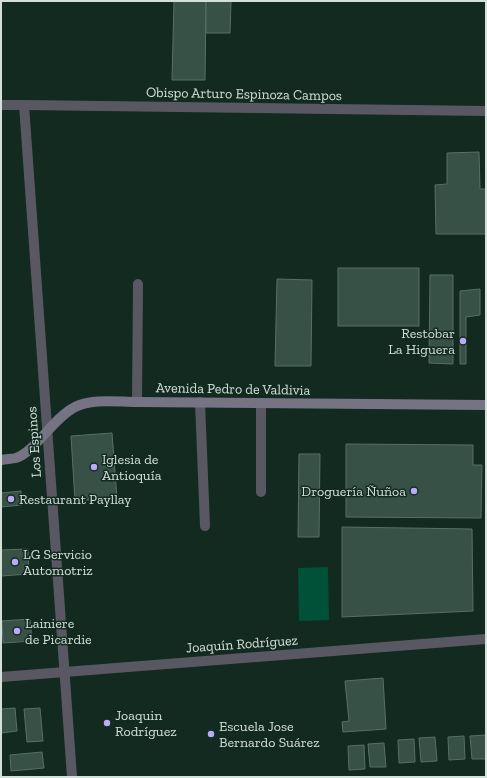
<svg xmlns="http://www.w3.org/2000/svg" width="487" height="778" font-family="'Zilla Slab',serif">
<rect width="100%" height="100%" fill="#132a20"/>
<!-- green -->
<path fill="#005138" d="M 328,567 L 329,620 L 299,621 L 298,568 Z"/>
<!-- building -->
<g fill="#385146" stroke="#577064">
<path d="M 174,1 L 206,1 L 205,80 L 172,80 Z"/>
<path d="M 206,1 L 231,1 L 230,33 L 206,33 Z"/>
<path d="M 479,152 L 480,189 L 486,189 L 486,234 L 436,234 L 435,185 L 447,184 L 447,153 Z"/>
<rect x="338" y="268" width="81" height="58"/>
<path d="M 430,275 L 453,275 L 453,364 L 429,363 Z"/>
<path d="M 277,279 L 312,280 L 311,366 L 275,366 Z"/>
<path d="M 480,289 L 480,315 L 466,317 L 466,364 L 460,364 L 460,291 Z"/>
<path d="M 112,433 L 117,498 L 75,501 L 71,436 Z"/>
<path d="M 346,444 L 473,445 L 473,465 L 482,465 L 481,518 L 346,517 Z"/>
<path d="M 299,454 L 320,454 L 319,537 L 298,537 Z"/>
<path d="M 21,491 L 22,505 L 1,507 L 1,493 Z"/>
<path d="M 342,527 L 472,529 L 473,611 L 342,617 Z"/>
<path d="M 28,549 L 29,574 L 1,576 L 1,550 Z"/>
<path d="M 30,619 L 32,641 L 3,643 L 2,621 Z"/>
<path d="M 383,678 L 386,729 L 343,732 L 342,722 L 349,721 L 345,681 Z"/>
<path d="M 15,708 L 17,731 L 1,733 L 1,709 Z"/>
<path d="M 40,708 L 43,741 L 27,742 L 24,709 Z"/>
<path d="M 486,735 L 486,759 L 472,759 L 470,736 Z"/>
<path d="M 464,736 L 465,759 L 449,760 L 448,737 Z"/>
<path d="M 435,737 L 437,761 L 421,762 L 419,738 Z"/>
<path d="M 414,739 L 415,762 L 399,763 L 398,740 Z"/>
<path d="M 384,743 L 386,767 L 370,767 L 368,744 Z"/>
<path d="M 364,745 L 365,769 L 349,770 L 348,746 Z"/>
<path d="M 42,752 L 44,768 L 11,771 L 10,755 Z"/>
</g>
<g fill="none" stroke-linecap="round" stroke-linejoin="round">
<!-- minor -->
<g stroke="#595862" stroke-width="10">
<path d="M 24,105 L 486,111"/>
<path d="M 137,402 L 138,284"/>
<path d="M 200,402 L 205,526"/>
<path d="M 261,492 L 261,403"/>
<path d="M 1,677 L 486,639"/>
</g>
<!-- tertiary -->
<path stroke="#595862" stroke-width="10" d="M 1,105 L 24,105 L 72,777"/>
<!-- secondary -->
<path stroke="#767484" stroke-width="10" d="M 1,460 C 6,459 12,459 16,458 C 36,451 53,418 75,407 C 92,398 118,402 137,402 L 486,405"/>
</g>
<!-- markers -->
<g fill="#b8abf7" stroke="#132a20" stroke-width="1.5">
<circle cx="463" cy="341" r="4"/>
<circle cx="94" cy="467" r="4"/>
<circle cx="414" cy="491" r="4"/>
<circle cx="11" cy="499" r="4"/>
<circle cx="15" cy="562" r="4"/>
<circle cx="17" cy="631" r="4"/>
<circle cx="107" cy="723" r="4"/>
<circle cx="211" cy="734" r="4"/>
</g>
<g text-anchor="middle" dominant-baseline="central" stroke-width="3" stroke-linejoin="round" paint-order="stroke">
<!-- street labels -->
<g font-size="14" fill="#d2e0d9" stroke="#132a20">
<text transform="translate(244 94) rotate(1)">Obispo Arturo Espinoza Campos</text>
<text transform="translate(233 389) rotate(1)">Avenida Pedro de Valdivia</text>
<text transform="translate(34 442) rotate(-94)">Los Espinos</text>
<text transform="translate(242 644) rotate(-4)">Joaquín Rodríguez</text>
</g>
<!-- poi labels -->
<g font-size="14" fill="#d2e0d9" stroke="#132a20" text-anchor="start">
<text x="455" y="333" text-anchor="end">Restobar<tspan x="455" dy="16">La Higuera</tspan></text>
<text x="102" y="459">Iglesia de<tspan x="102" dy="16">Antioquía</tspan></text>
<text x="406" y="491" text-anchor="end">Droguería Ñuñoa</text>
<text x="19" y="499">Restaurant Payllay</text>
<text x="23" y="554">LG Servicio<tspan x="23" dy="16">Automotriz</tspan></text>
<text x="25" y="623">Lainiere<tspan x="25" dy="16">de Picardie</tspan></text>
<text x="115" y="715">Joaquin<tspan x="115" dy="16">Rodríguez</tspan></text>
<text x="219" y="726">Escuela Jose<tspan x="219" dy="16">Bernardo Suárez</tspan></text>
</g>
</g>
<!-- border -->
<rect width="487" height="778" fill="none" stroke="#d2e0d9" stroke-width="4"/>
</svg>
